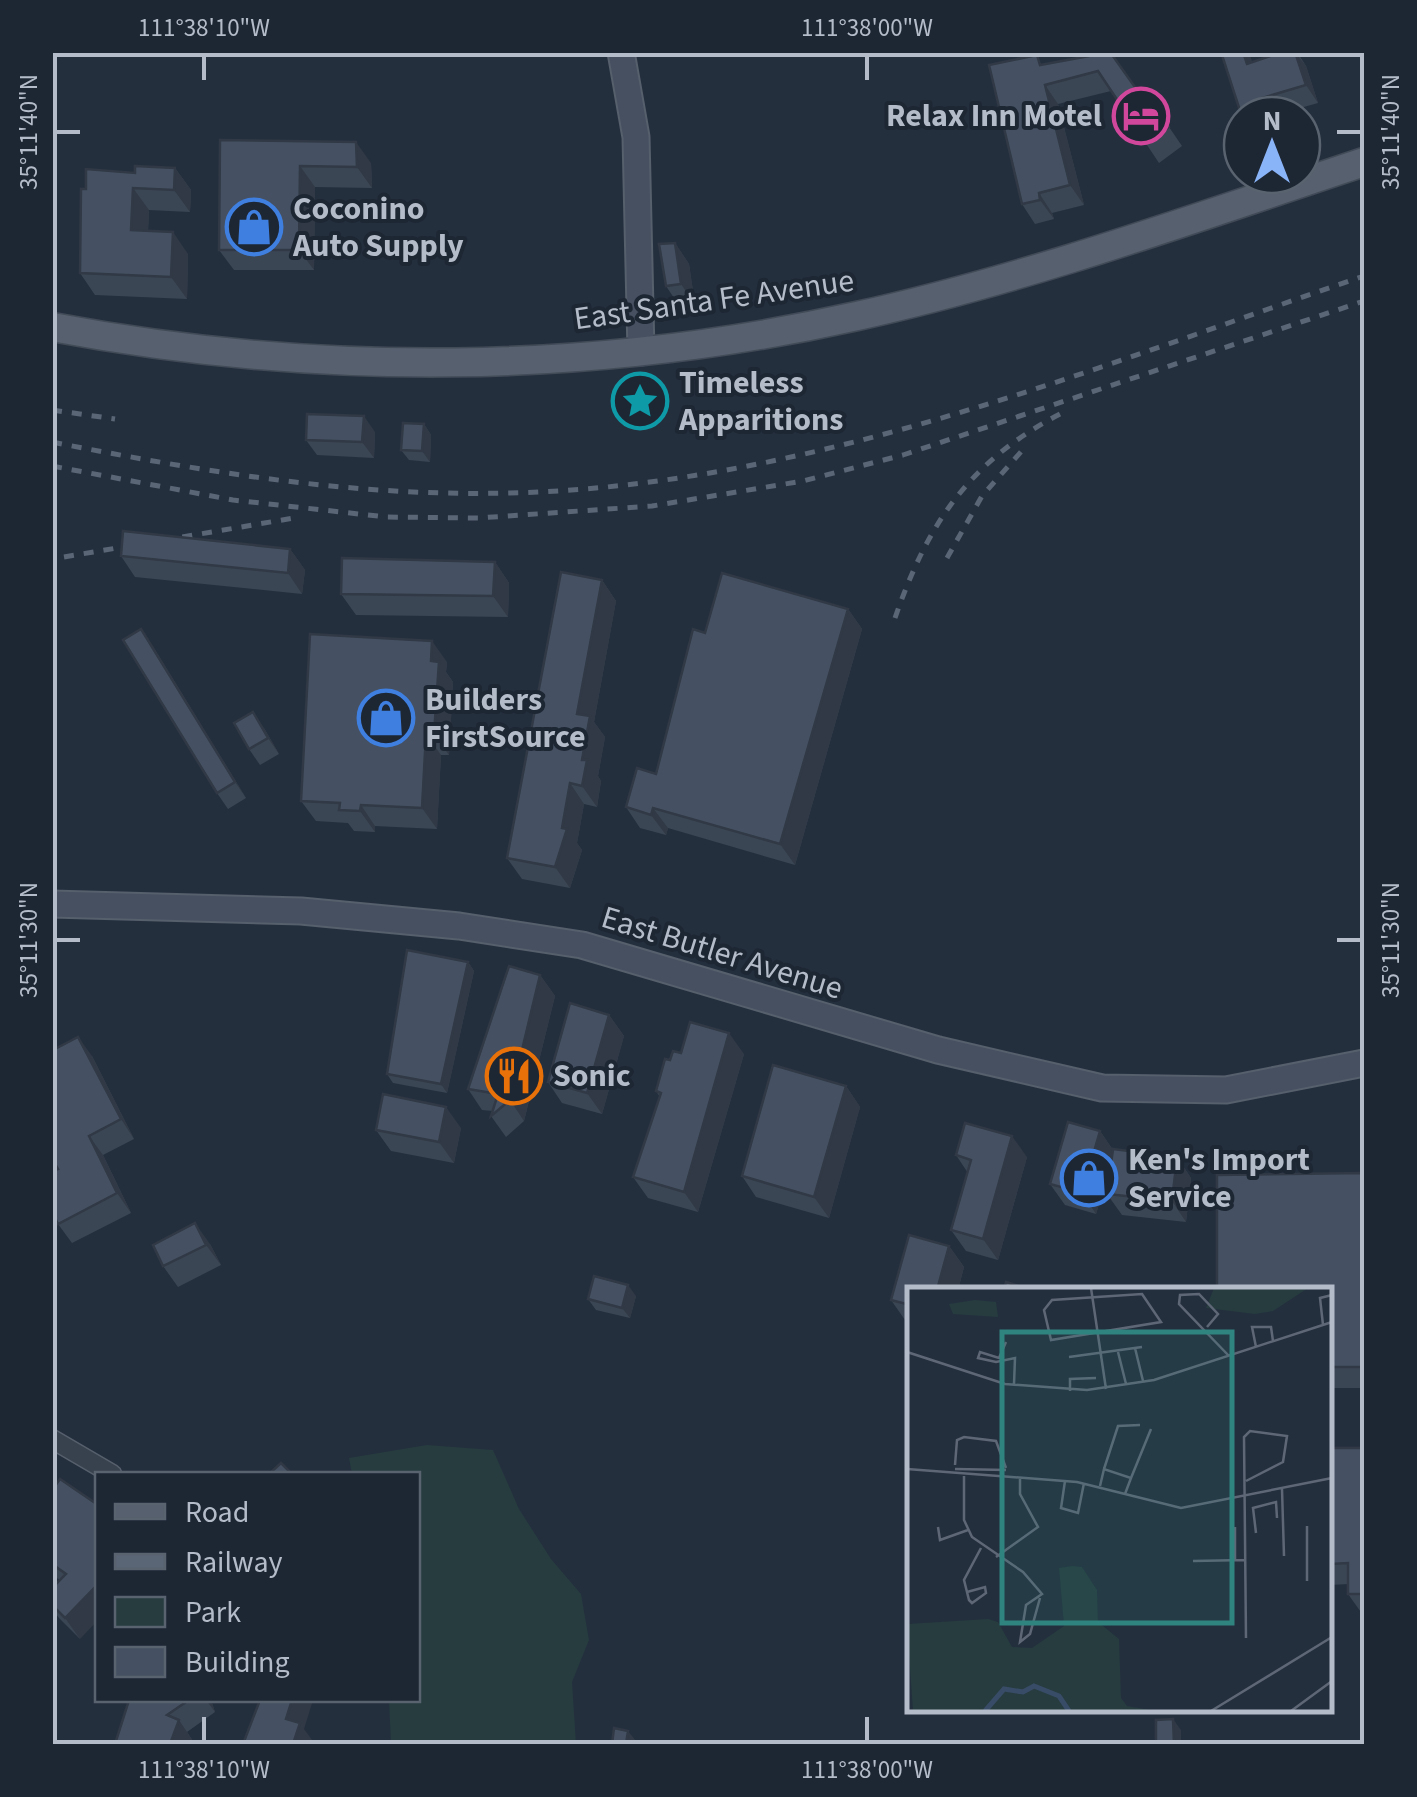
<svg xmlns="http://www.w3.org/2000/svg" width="1417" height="1797" font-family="'Source Sans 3',sans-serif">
<rect width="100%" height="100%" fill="#242f3e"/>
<!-- green -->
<path fill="#263c3f" d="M 427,1445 L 493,1450 L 519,1509 L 551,1559 L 581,1594 L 589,1640 L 572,1682 L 576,1744 L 391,1744 L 389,1700 L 418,1700 L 418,1474 L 352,1474 L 349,1458 Z"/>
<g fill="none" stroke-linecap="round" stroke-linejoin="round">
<!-- street casing -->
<g stroke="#565f6c" stroke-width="21">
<path id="street" d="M 52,1439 L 112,1474"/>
</g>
<!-- secondary casing -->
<g stroke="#565f6c" stroke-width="29">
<g id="secondary">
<path d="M 621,52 L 636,137 L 641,352"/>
<path d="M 52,904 L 301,911 L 459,926 L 582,945 L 938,1050 L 1102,1088 L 1226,1090 L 1364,1063"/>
</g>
</g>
<!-- primary casing -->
<g stroke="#414a57" stroke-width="31">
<path id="primary" d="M 52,327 C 318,377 593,375 857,316 C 1029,278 1198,217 1364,162"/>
</g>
<!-- street -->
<use href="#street" stroke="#38414e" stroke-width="18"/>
<!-- secondary -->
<use href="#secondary" stroke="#465061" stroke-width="25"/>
<!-- primary -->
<use href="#primary" stroke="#56606e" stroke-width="28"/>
<!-- rail -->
<g stroke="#5a6575" stroke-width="5" stroke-dasharray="10 10" stroke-linecap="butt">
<path d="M 52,410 L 115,419"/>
<path d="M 52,442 C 205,472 354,497 510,493 C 808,486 1086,370 1364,276"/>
<path d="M 52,466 L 233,500 L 386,517 L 478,518 L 652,506 L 803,481 L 903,455 L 1364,301"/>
<path d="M 64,557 L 300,517"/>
<path d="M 947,558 L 982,496 L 1027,445"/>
<path d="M 895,618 C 928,522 971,459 1064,412"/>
</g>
</g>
<!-- wall -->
<g fill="#3b4654">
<path d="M 143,52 L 163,52 L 162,56 Z"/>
<path d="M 1282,52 L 1297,52 L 1306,66 L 1318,103 L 1275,115 L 1242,115 L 1252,62 Z"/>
<path d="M 1089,56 L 1152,111 L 1156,108 L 1182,146 L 1159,163 L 1111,91 L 1058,104 L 1084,205 L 1052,213 L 1054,219 L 1035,224 L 1022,204 L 1044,64 Z"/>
<path d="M 220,140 L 371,163 L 372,188 L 315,187 L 314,270 L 234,270 L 219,250 Z"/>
<path d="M 175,168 L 191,190 L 190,212 L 149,210 L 148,231 L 188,254 L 187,299 L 95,295 L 80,273 L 86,189 Z"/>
<path d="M 675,243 L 689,264 L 695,305 L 680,307 L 666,286 Z"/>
<path d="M 424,424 L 431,435 L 430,462 L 409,460 L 401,450 Z"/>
<path d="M 375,432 L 374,458 L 317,455 L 306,440 Z"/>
<path d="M 290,549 L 305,570 L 302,594 L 135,577 L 121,556 Z"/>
<path d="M 495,562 L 509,583 L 508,617 L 356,615 L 341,594 Z"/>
<path d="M 602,580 L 616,601 L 594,722 L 605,737 L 598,776 L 601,781 L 597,807 L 584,804 L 577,843 L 582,850 L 570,888 L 522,879 L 507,858 Z"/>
<path d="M 848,609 L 862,629 L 795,865 L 668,828 L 666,835 L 640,828 L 626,807 L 656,774 L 705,633 Z"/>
<path d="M 152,645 L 246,798 L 228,809 L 217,793 Z"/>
<path d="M 447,662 L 446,672 L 453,682 L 449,755 L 441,755 L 437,829 L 375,826 L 375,832 L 354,831 L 348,823 L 316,821 L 301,801 Z"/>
<path d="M 264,728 L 279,754 L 260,765 L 249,749 Z"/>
<path d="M 468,962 L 474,971 L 447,1093 L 393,1083 L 387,1074 Z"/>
<path d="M 540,975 L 555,996 L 524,1121 L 506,1137 L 491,1116 L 493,1111 L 482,1110 L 468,1089 Z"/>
<path d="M 609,1015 L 624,1036 L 602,1114 L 562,1103 L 548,1082 Z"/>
<path d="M 52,1042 L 56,1048 L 92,1056 L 134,1139 L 103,1155 L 131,1213 L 72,1243 L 58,1224 L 58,1169 L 52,1159 Z"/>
<path d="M 681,1053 L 744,1054 L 698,1212 L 648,1198 L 633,1177 L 660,1097 L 656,1091 L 670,1060 Z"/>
<path d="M 846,1086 L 860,1107 L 829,1218 L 756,1197 L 742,1176 Z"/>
<path d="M 461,1128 L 454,1163 L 391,1151 L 376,1130 Z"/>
<path d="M 1100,1131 L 1113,1150 L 1177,1157 L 1191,1178 L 1186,1222 L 1122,1215 L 1107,1194 L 1111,1163 L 1096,1214 L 1065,1205 L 1050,1184 Z"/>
<path d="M 956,1155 L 1027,1157 L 998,1260 L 966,1251 L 951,1230 L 968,1173 Z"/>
<path d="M 1364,1173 L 1364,1388 L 1330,1388 L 1330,1290 Z"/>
<path d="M 210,1244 L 221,1265 L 178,1287 L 163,1266 L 153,1245 Z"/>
<path d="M 949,1246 L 964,1267 L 958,1290 L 910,1290 L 910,1322 L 905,1320 L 891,1300 Z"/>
<path d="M 636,1296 L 630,1318 L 596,1310 L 588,1299 Z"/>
<path d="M 1330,1448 L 1364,1448 L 1364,1615 L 1363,1615 L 1348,1594 L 1348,1584 L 1330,1585 Z"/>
<path d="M 52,1490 L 80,1639 L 59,1618 L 52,1609 L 52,1588 L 60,1580 L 52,1575 Z"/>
<path d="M 129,1700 L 211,1700 L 215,1712 L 187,1732 L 193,1741 Z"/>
</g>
<!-- shaded-wall -->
<g fill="#303945">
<path d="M 1243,52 L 1249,52 L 1259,82 L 1247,64 Z"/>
<path d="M 1295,52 L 1306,66 L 1318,103 L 1306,85 Z"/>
<path d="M 1045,85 L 1058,104 L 1084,205 L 1070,185 Z"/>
<path d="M 1262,98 L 1274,115 L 1268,115 Z"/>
<path d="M 356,142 L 371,163 L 372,188 L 357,167 Z"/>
<path d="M 300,166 L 315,187 L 314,270 L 299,250 Z"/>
<path d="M 175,168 L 191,190 L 190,212 L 174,190 Z"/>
<path d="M 133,188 L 149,210 L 147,252 L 131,230 Z"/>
<path d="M 1039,193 L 1052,213 L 1054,219 L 1040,200 Z"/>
<path d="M 173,232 L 188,254 L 187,299 L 171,277 Z"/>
<path d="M 675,243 L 689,264 L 695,305 L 681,284 Z"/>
<path d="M 364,416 L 375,432 L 374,458 L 362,442 Z"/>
<path d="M 424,424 L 431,435 L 430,462 L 422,451 Z"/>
<path d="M 290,549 L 305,570 L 302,594 L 288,573 Z"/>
<path d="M 495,562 L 509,583 L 508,617 L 493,596 Z"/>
<path d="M 602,580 L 616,601 L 594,722 L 605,737 L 598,776 L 601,781 L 597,807 L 582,786 L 577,714 Z"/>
<path d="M 848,609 L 862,629 L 795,865 L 780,844 Z"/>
<path d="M 141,629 L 152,645 L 246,798 L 235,782 Z"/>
<path d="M 432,641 L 447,662 L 446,672 L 453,682 L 449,755 L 434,734 L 431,661 Z"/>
<path d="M 253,712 L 264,728 L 279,754 L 268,738 Z"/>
<path d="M 426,734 L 441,755 L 437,829 L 422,808 Z"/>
<path d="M 570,783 L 584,804 L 577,843 L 582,850 L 570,888 L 555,867 Z"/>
<path d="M 361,805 L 375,826 L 375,832 L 360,811 Z"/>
<path d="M 653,808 L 668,828 L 666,835 L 651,815 Z"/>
<path d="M 468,962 L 474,971 L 447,1093 L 441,1084 Z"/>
<path d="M 540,975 L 555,996 L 524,1121 L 510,1100 Z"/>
<path d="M 609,1015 L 624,1036 L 602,1114 L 587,1093 Z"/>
<path d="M 729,1033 L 744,1054 L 698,1212 L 684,1192 Z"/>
<path d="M 78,1037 L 92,1056 L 134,1139 L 121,1119 Z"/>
<path d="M 846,1086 L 860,1107 L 829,1218 L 814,1197 Z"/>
<path d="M 446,1107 L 461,1128 L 454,1163 L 439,1142 Z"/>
<path d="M 1100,1131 L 1114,1152 L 1096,1214 L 1082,1193 Z"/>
<path d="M 89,1136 L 103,1155 L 131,1213 L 117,1193 Z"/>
<path d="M 1012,1136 L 1027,1157 L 998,1260 L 983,1239 Z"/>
<path d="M 1177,1157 L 1191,1178 L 1186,1222 L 1172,1201 Z"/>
<path d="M 195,1223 L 210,1244 L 221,1265 L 206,1245 Z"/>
<path d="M 949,1246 L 964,1267 L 958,1290 L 937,1290 Z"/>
<path d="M 628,1285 L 636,1296 L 630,1318 L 622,1308 Z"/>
<path d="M 98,1584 L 98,1620 L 80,1639 L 65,1618 Z"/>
<path d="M 206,1700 L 211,1700 L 215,1712 Z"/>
<path d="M 292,1700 L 313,1700 L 304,1729 L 315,1744 L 293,1744 L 286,1719 Z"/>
<path d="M 1173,1719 L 1181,1730 L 1181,1744 L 1174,1744 Z"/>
<path d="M 179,1720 L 193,1741 L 192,1744 L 170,1744 Z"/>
<path d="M 628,1731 L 636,1741 L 635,1744 L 626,1744 Z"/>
</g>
<!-- building -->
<g fill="#455162" stroke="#303945" stroke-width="2.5">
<path d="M 1095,52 L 1110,52 L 1152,111 L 1156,108 L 1169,127 L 1146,143 L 1098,71 L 1045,85 L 1070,185 L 1039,193 L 1040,200 L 1022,204 L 989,65 L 1037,55 L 1040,65 L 1089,56 Z"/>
<path d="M 1221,52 L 1243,52 L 1247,64 L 1282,52 L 1295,52 L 1306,85 L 1262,98 L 1268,115 L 1242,115 L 1242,117 Z"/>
<path d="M 220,140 L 356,142 L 357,167 L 300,166 L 299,250 L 219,250 Z"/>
<path d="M 135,166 L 175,168 L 174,190 L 133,188 L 131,230 L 173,232 L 171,277 L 80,273 L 81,189 L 86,189 L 86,169 L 135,173 Z"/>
<path d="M 675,243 L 681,284 L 666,286 L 659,244 Z"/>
<path d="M 307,414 L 364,416 L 362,442 L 306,440 Z"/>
<path d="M 403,423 L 424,424 L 422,451 L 401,450 Z"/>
<path d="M 123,531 L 290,549 L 288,573 L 121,556 Z"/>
<path d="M 342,558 L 495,562 L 493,596 L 341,594 Z"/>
<path d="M 561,572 L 602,580 L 577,714 L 590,716 L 582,760 L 587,760 L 582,786 L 570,783 L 562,828 L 567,829 L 555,867 L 507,858 Z"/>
<path d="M 722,573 L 848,609 L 780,844 L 653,808 L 651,815 L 626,807 L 637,768 L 656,774 L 693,629 L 705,633 Z"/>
<path d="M 141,629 L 235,782 L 217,793 L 123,640 Z"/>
<path d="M 310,634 L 432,641 L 431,661 L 439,662 L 434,734 L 426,734 L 422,808 L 361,805 L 360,811 L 339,810 L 340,803 L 301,801 Z"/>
<path d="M 253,712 L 268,738 L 249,749 L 234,723 Z"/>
<path d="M 407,950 L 468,962 L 441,1084 L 387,1074 Z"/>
<path d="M 509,966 L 540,975 L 510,1100 L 491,1116 L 498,1094 L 468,1089 Z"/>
<path d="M 570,1003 L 609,1015 L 587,1093 L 548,1082 Z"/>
<path d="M 690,1022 L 729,1033 L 684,1192 L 633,1177 L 661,1093 L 656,1091 L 665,1059 L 670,1060 L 673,1051 L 681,1053 Z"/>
<path d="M 78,1037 L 121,1119 L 89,1136 L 117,1193 L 58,1224 L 52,1212 L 52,1171 L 58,1169 L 52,1159 L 52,1045 L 55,1049 Z"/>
<path d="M 773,1065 L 846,1086 L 814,1197 L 742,1176 Z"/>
<path d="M 383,1094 L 446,1107 L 439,1142 L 376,1130 Z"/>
<path d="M 1068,1122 L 1100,1131 L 1082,1193 L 1050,1184 Z"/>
<path d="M 965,1123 L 1012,1136 L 983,1239 L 951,1230 L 971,1160 L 956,1155 Z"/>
<path d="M 1113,1149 L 1177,1157 L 1172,1201 L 1107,1194 Z"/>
<path d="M 1364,1173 L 1364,1367 L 1330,1367 L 1330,1290 L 1217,1290 L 1217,1175 Z"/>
<path d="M 195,1223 L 206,1245 L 163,1266 L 153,1245 Z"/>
<path d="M 909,1235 L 949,1246 L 937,1290 L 910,1290 L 910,1305 L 891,1300 Z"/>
<path d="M 594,1276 L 628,1285 L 622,1308 L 588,1299 Z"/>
<path d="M 1006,1282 L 1031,1290 L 1004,1290 Z"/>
<path d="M 1330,1448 L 1364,1448 L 1364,1594 L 1348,1594 L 1348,1563 L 1330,1564 Z"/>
<path d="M 281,1463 L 292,1474 L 269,1474 Z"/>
<path d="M 60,1479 L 98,1505 L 98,1584 L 65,1618 L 52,1605 L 52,1588 L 66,1574 L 52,1564 L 52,1490 Z"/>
<path d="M 129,1700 L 189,1700 L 167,1715 L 179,1720 L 170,1744 L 115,1744 Z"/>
<path d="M 260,1700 L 292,1700 L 286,1719 L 300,1723 L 293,1744 L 243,1744 Z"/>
<path d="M 1173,1719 L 1174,1744 L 1156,1744 L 1156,1720 Z"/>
<path d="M 614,1728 L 628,1731 L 626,1744 L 628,1744 L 612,1744 Z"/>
</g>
<!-- ticks -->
<path fill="none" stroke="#b4bcc9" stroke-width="4" d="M 204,55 L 204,80M 867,55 L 867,80M 55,132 L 80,132M 1337,132 L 1362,132M 55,940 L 80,940M 1337,940 L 1362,940M 204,1717 L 204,1742M 867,1717 L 867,1742"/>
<!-- icons -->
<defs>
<g id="hotel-ring" transform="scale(2.875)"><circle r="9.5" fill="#1d2633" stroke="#d1479c" stroke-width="1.5"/><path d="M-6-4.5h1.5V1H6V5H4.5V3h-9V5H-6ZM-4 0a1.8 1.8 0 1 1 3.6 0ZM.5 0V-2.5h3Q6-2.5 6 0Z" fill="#d1479c"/></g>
<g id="shop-ring" transform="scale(2.875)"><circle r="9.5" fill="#1d2633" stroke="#3f7fe0" stroke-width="1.5"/><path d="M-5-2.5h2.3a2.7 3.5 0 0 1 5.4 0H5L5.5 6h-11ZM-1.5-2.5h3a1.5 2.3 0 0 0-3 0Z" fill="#3f7fe0"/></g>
<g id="sight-ring" transform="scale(2.875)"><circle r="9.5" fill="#1d2633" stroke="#0f9aa8" stroke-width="1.5"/><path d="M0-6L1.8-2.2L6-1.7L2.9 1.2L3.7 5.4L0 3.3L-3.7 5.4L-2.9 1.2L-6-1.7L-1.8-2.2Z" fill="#0f9aa8"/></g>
<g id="restaurant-ring" transform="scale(2.875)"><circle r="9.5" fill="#1d2633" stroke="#e8710a" stroke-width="1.5"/><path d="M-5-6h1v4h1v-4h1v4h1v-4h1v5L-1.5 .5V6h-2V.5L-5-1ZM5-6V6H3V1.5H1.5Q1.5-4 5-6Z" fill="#e8710a"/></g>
</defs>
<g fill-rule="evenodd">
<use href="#hotel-ring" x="1141" y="116"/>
<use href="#shop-ring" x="254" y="227"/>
<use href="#sight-ring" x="640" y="401"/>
<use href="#shop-ring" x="386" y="718"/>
<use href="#restaurant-ring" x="514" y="1076"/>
<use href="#shop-ring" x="1089" y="1178"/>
</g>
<g text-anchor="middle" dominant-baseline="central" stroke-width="8" stroke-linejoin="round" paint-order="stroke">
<!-- poi labels -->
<g font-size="32" font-weight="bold" fill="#b4bcc9" stroke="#1d2633" text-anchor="start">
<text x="1102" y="116" text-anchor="end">Relax Inn Motel</text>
<text x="293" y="209">Coconino<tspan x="293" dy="37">Auto Supply</tspan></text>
<text x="679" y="383">Timeless<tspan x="679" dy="37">Apparitions</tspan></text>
<text x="425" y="700">Builders<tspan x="425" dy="37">FirstSource</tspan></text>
<text x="553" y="1076">Sonic</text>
<text x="1128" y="1160">Ken's Import<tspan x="1128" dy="37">Service</tspan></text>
</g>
<!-- street labels -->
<g font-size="32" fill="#b4bcc9" stroke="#1d2633">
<text transform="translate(714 300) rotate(-8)">East Santa Fe Avenue</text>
<text transform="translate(722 953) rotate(17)">East Butler Avenue</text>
</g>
</g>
<!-- overview -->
<g transform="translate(907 1287)">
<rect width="425" height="425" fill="#242f3e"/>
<path d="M 307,1 L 401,1 L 366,24 L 348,27 L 299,21 ZM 68,13 L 89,15 L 91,30 L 46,27 L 42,17 ZM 165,279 L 175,280 L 190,303 L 191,335 L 212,352 L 214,411 L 220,419 L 248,424 L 6,424 L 0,337 L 81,332 L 91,335 L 105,360 L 125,361 L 157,339 L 152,281 Z" fill="#263c3f"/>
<path fill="none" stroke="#394c67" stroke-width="5" d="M 78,424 L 97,402 L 116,405 L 127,399 L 152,409 L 162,424"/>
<path fill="none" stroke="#5e6776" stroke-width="2.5" d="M 184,1 L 199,102M 235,7 L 254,35 L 144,53 L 137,23 L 145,13 ZM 416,38 L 413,11 L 425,8M 300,40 L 311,27 L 292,7 L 273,8 L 272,17 L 322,69M 99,55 L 92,71 L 73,65 L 71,71 L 89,75 L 108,71 L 107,97M 349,60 L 345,40 L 364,40 L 366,54M 228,61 L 236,94M 0,65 L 98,97 L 180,103 L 247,93 L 425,35M 211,65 L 219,97M 162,70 L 235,60M 163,104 L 163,92 L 189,91M 48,178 L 50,153 L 57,150 L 89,154 L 99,181M 0,182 L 170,195 L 274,221 L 425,191M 48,182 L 99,183M 197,182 L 211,139 L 233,138M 57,189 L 57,233 L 65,250 L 116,285 L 135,307 L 119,318 L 113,355 L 123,347 L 133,311M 224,191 L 244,142M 158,194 L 154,221 L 171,226 L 177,196M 339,194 L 376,175 L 380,149 L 343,144 L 337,150 L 339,351M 193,199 L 197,182 L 224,191 L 218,207M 375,202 L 377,269M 31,240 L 33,253 L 61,243M 328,240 L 328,274M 349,246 L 346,221 L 369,215 L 370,231M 89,270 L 131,240 L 113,207 L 113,192M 286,274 L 338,273M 400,294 L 400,239M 60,305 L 78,300 L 79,306 L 65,316 L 62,313 L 57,293 L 74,261M 304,424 L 425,350M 384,424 L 425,394"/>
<path fill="#308480" fill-opacity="0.15" stroke="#308480" stroke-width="5" d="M 95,45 L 325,45 L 325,336 L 95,336 Z"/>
<rect width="425" height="425" fill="none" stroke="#b4bcc9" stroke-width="5"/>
</g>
<!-- border -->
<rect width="1417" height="1797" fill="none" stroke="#1d2633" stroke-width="110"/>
<!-- legend -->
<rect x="95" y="1472" width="325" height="230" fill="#1d2633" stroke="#59626f" stroke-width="2.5"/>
<rect x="115" y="1504" width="50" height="15" fill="#56606e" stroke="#59626f" stroke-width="2.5"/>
<text x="185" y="1522" font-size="30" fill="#b4bcc9">Road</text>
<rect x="115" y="1554" width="50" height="15" fill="#5a6575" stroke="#59626f" stroke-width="2.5"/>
<text x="185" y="1572" font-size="30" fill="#b4bcc9">Railway</text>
<rect x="115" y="1597" width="50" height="30" fill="#263c3f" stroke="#59626f" stroke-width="2.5"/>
<text x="185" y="1622" font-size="30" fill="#b4bcc9">Park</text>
<rect x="115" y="1647" width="50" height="30" fill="#455162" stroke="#59626f" stroke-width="2.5"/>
<text x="185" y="1672" font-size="30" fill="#b4bcc9">Building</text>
<!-- north arrow -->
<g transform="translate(1272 145)"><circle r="48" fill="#1d2633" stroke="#59626f" stroke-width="2.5"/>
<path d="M0-8L18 38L0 25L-18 38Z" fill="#8ab4f8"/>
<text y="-15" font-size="28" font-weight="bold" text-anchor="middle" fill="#b4bcc9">N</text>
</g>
<rect x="55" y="55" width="1307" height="1687" fill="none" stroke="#b4bcc9" stroke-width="4"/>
<g font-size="25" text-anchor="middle" fill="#b4bcc9">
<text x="204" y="36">111°38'10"W</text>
<text x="867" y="36">111°38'00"W</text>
<text transform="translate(28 132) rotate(-90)" y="9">35°11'40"N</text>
<text transform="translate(1390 132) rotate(-90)" y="9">35°11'40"N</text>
<text transform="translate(28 940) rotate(-90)" y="9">35°11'30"N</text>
<text transform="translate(1390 940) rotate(-90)" y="9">35°11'30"N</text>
<text x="204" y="1778">111°38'10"W</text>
<text x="867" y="1778">111°38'00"W</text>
</g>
</svg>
